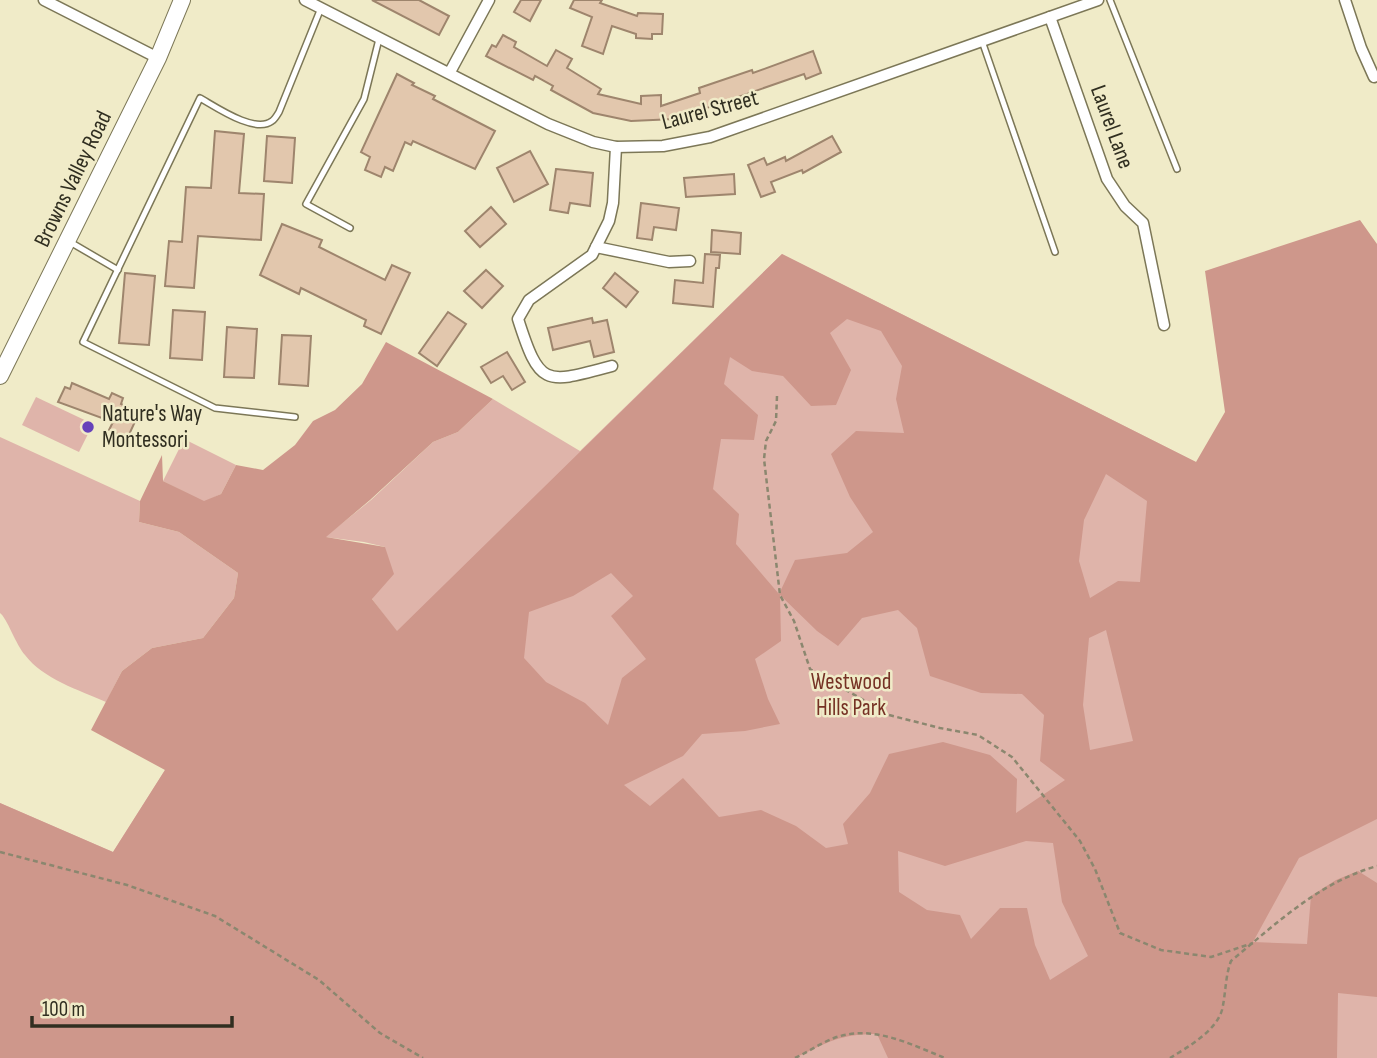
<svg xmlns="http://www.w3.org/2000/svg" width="1377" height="1058" font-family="'Sofia Sans Condensed',sans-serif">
<rect width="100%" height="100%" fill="#f0ebc8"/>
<!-- green -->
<g fill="#dfb4aa">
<path d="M 782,254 L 1377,553 L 1377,1058 L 0,1058 L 0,803 L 113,852 L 165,770 L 396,631 L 372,599 L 385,547 L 364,542 L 325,537 L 371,500 L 433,442 L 458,432 L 493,399 L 580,451 Z"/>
<path d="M 36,397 L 93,424 L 79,452 L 22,425 Z"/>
<path d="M 0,437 L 140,501 L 139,522 L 179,532 L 238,573 L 234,598 L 203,638 L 152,648 L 122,671 L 106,702 C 79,690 43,679 25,655 C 16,645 7,618 0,613 Z"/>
<path d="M 184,439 L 236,465 L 221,494 L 204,502 L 163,481 Z"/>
</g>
<!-- forest -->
<path fill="#ce978b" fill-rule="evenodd" d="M 1360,220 L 1377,244 L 1377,819 L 1299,858 L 1253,942 L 1307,944 L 1311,896 L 1336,880 L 1358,871 L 1377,883 L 1377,997 L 1338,993 L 1337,1058 L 888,1058 L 877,1034 C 840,1034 828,1042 795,1058 L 0,1058 L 0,803 L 113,852 L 165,770 L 91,730 L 122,671 L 152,648 L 203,638 L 234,598 L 238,573 L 179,532 L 139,522 L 140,501 L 162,455 L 163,481 L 204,501 L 221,494 L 236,465 L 263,470 L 295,445 L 313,421 L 335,410 L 362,384 L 386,342 L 493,399 L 458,432 L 433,442 L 370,500 L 326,537 L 385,547 L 394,574 L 372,599 L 397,631 L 782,254 L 1196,462 L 1225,412 L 1205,271 ZM 847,319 L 881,331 L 902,366 L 896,399 L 904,433 L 856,431 L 831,454 L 850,497 L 873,532 L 847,553 L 795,560 L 779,594 L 736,544 L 739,514 L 713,489 L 721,439 L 754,440 L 758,415 L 724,384 L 730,357 L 752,371 L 783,376 L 811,406 L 836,405 L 851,370 L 830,333 ZM 1106,474 L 1147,501 L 1140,582 L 1118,581 L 1090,598 L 1079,561 L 1084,520 ZM 611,573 L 633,596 L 611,616 L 646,659 L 622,678 L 608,725 L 585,703 L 546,682 L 524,658 L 529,612 L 573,596 ZM 780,595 L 817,631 L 838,646 L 862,618 L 898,610 L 917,628 L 930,676 L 981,693 L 1022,694 L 1044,715 L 1040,761 L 1065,780 L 1016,813 L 1017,779 L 990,755 L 943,742 L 889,754 L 870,793 L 843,824 L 848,844 L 826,848 L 796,826 L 761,810 L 719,817 L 683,778 L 650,806 L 624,785 L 683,756 L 702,734 L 745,731 L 780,724 L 768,699 L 755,659 L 781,641 ZM 1106,630 L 1133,741 L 1090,750 L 1083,705 L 1089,638 ZM 1026,841 L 1053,843 L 1062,902 L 1088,956 L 1050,980 L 1035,945 L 1027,908 L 1000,908 L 971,939 L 960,915 L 927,910 L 899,892 L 898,851 L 945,866 Z"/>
<!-- building -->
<g fill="#e2c7ad" stroke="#9e856d" stroke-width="2">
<path d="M 372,0 L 419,0 L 449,16 L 439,35 Z"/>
<path d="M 521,0 L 541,0 L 530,21 L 514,12 Z"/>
<path d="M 574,0 L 602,0 L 600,3 L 637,16 L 638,13 L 663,14 L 662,34 L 652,34 L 652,39 L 636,38 L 636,34 L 612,26 L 603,54 L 582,46 L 592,17 L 570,8 Z"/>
<path d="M 503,35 L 516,42 L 514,47 L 547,66 L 556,50 L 572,59 L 567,68 L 601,89 L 598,94 L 641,104 L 641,96 L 661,95 L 661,106 L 700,93 L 699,88 L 752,70 L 753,73 L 813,51 L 821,73 L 806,79 L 804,74 L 675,119 L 631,121 L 593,113 L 551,90 L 553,86 L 535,76 L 533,80 L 486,56 L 492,45 L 496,47 Z"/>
<path d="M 397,74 L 414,83 L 412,85 L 435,96 L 433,99 L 495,131 L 475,169 L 413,141 L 411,145 L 405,142 L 393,171 L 385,167 L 381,177 L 365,170 L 370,157 L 361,152 Z"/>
<path d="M 215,131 L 244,134 L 239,193 L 264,194 L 261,240 L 198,236 L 194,288 L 165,286 L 169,241 L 182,242 L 186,187 L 211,188 Z"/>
<path d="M 267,136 L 295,138 L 292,183 L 264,181 Z"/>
<path d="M 832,136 L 841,152 L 803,173 L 802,170 L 771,182 L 775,192 L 761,197 L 748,165 L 764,158 L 767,165 L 785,157 L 786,161 Z"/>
<path d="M 530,151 L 548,184 L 514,202 L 497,168 Z"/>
<path d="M 556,169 L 593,173 L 590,206 L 570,203 L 568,213 L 550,210 Z"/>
<path d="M 734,174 L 735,194 L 686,197 L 684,178 Z"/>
<path d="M 641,203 L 679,208 L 676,230 L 654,227 L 652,240 L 637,238 Z"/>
<path d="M 491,207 L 506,224 L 480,247 L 465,231 Z"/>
<path d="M 282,224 L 322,240 L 319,247 L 385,280 L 392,265 L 410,273 L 381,334 L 364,326 L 366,320 L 301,288 L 299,294 L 260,275 Z"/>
<path d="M 712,230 L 741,233 L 740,254 L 711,252 Z"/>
<path d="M 705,254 L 720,255 L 719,268 L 716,268 L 713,307 L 673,303 L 675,280 L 703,283 Z"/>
<path d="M 486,270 L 503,286 L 482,308 L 464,291 Z"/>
<path d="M 125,273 L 155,276 L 149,345 L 119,343 Z"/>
<path d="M 615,273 L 638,292 L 626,307 L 603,288 Z"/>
<path d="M 173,310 L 205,312 L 202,360 L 170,358 Z"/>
<path d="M 448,312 L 466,324 L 437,366 L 419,353 Z"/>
<path d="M 592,318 L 593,323 L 607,320 L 614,352 L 594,357 L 590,341 L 553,350 L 548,328 Z"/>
<path d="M 227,327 L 257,329 L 254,378 L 224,377 Z"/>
<path d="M 282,335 L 311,336 L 308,386 L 279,384 Z"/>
<path d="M 507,352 L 525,382 L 512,390 L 503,376 L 491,383 L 481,367 Z"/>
<path d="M 72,383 L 109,399 L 112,393 L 123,398 L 121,404 L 139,413 L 127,439 L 109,430 L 113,422 L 58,402 L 65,387 L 70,389 Z"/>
</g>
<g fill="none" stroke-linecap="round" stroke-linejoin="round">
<!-- lane casing -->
<g stroke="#7c7757" stroke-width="8">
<g id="lane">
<path d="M 1110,0 L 1177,169"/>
<path d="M 982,41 L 1055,252"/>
<path d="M 350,228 L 306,204 L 364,99 L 379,39"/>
<path d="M 70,242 L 118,270"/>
<path d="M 295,417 L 215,408 L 83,342 L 200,98 C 216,107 255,134 272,121 C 275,119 277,115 279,112 L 321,8"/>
</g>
</g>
<!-- street casing -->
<g stroke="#7c7757" stroke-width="13">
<g id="street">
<path d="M 44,0 L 158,58"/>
<path d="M 305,0 L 548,124 L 593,142 L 616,147 L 663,146 L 710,137 L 1098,0"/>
<path d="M 1345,0 L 1361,48 L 1374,77"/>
<path d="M 1050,17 L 1107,179 L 1125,206 L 1143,223 L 1164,325"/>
<path d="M 450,72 L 489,0"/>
<path d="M 596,247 L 669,262 L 690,261"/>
<path d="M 612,366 C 545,384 540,388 518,319 L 529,300 L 592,255 L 609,221 L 613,203 L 616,147"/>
</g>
</g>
<!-- secondary casing -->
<g stroke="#7c7757" stroke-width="18">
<path id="secondary" d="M 0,376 L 158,58 L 182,0"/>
</g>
<!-- path -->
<g stroke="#8b876f" stroke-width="2.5" stroke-dasharray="5 3.5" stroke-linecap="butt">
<path d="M 777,396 L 776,421 L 766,441 L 764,459 L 780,595 L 794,621 L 810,669 L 889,715 L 940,728 L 978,735 L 1012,757 L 1080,841 L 1095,869 L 1120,933 L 1161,950 L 1211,957 L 1253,943"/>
<path d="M 0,852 L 127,885 L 215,916 L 319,980 L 380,1033 L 423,1058"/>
<path d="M 795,1058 C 808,1052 821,1043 834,1038 C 872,1024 910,1044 945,1058"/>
<path d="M 1170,1058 C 1188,1047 1216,1031 1222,1010 C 1226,993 1225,977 1231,961 C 1277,923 1318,883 1377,866"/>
</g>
<!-- lane -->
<use href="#lane" stroke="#fff" stroke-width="5"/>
<!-- street -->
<use href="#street" stroke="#fff" stroke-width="10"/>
<!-- secondary -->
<use href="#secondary" stroke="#fff" stroke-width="16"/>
</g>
<!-- markers -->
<circle fill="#6642ba" stroke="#f0ebc8" stroke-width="2.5" cx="88" cy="427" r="7"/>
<g text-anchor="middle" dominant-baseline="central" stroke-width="5" stroke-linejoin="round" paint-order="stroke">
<!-- street labels -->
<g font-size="23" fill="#302e20" stroke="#f0ebc8">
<text transform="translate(710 110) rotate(-15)">Laurel Street</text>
<text transform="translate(1112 127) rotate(70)">Laurel Lane</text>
<text transform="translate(73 179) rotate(-64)">Browns Valley Road</text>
</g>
<!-- poi labels -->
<g font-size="23" fill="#302e20" stroke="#f0ebc8" text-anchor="start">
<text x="102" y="414">Nature's Way<tspan x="102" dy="26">Montessori</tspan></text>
</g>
<!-- park labels -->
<g font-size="23" fill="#763225" stroke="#f0ebc8">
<text x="851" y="682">Westwood<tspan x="851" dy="26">Hills Park</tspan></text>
</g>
</g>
<!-- scale -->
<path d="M32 1016v10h200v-10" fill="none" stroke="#302e20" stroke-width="3.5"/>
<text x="42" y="1016" font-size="21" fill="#302e20" stroke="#f0ebc8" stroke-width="5" paint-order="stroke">100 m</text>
</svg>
